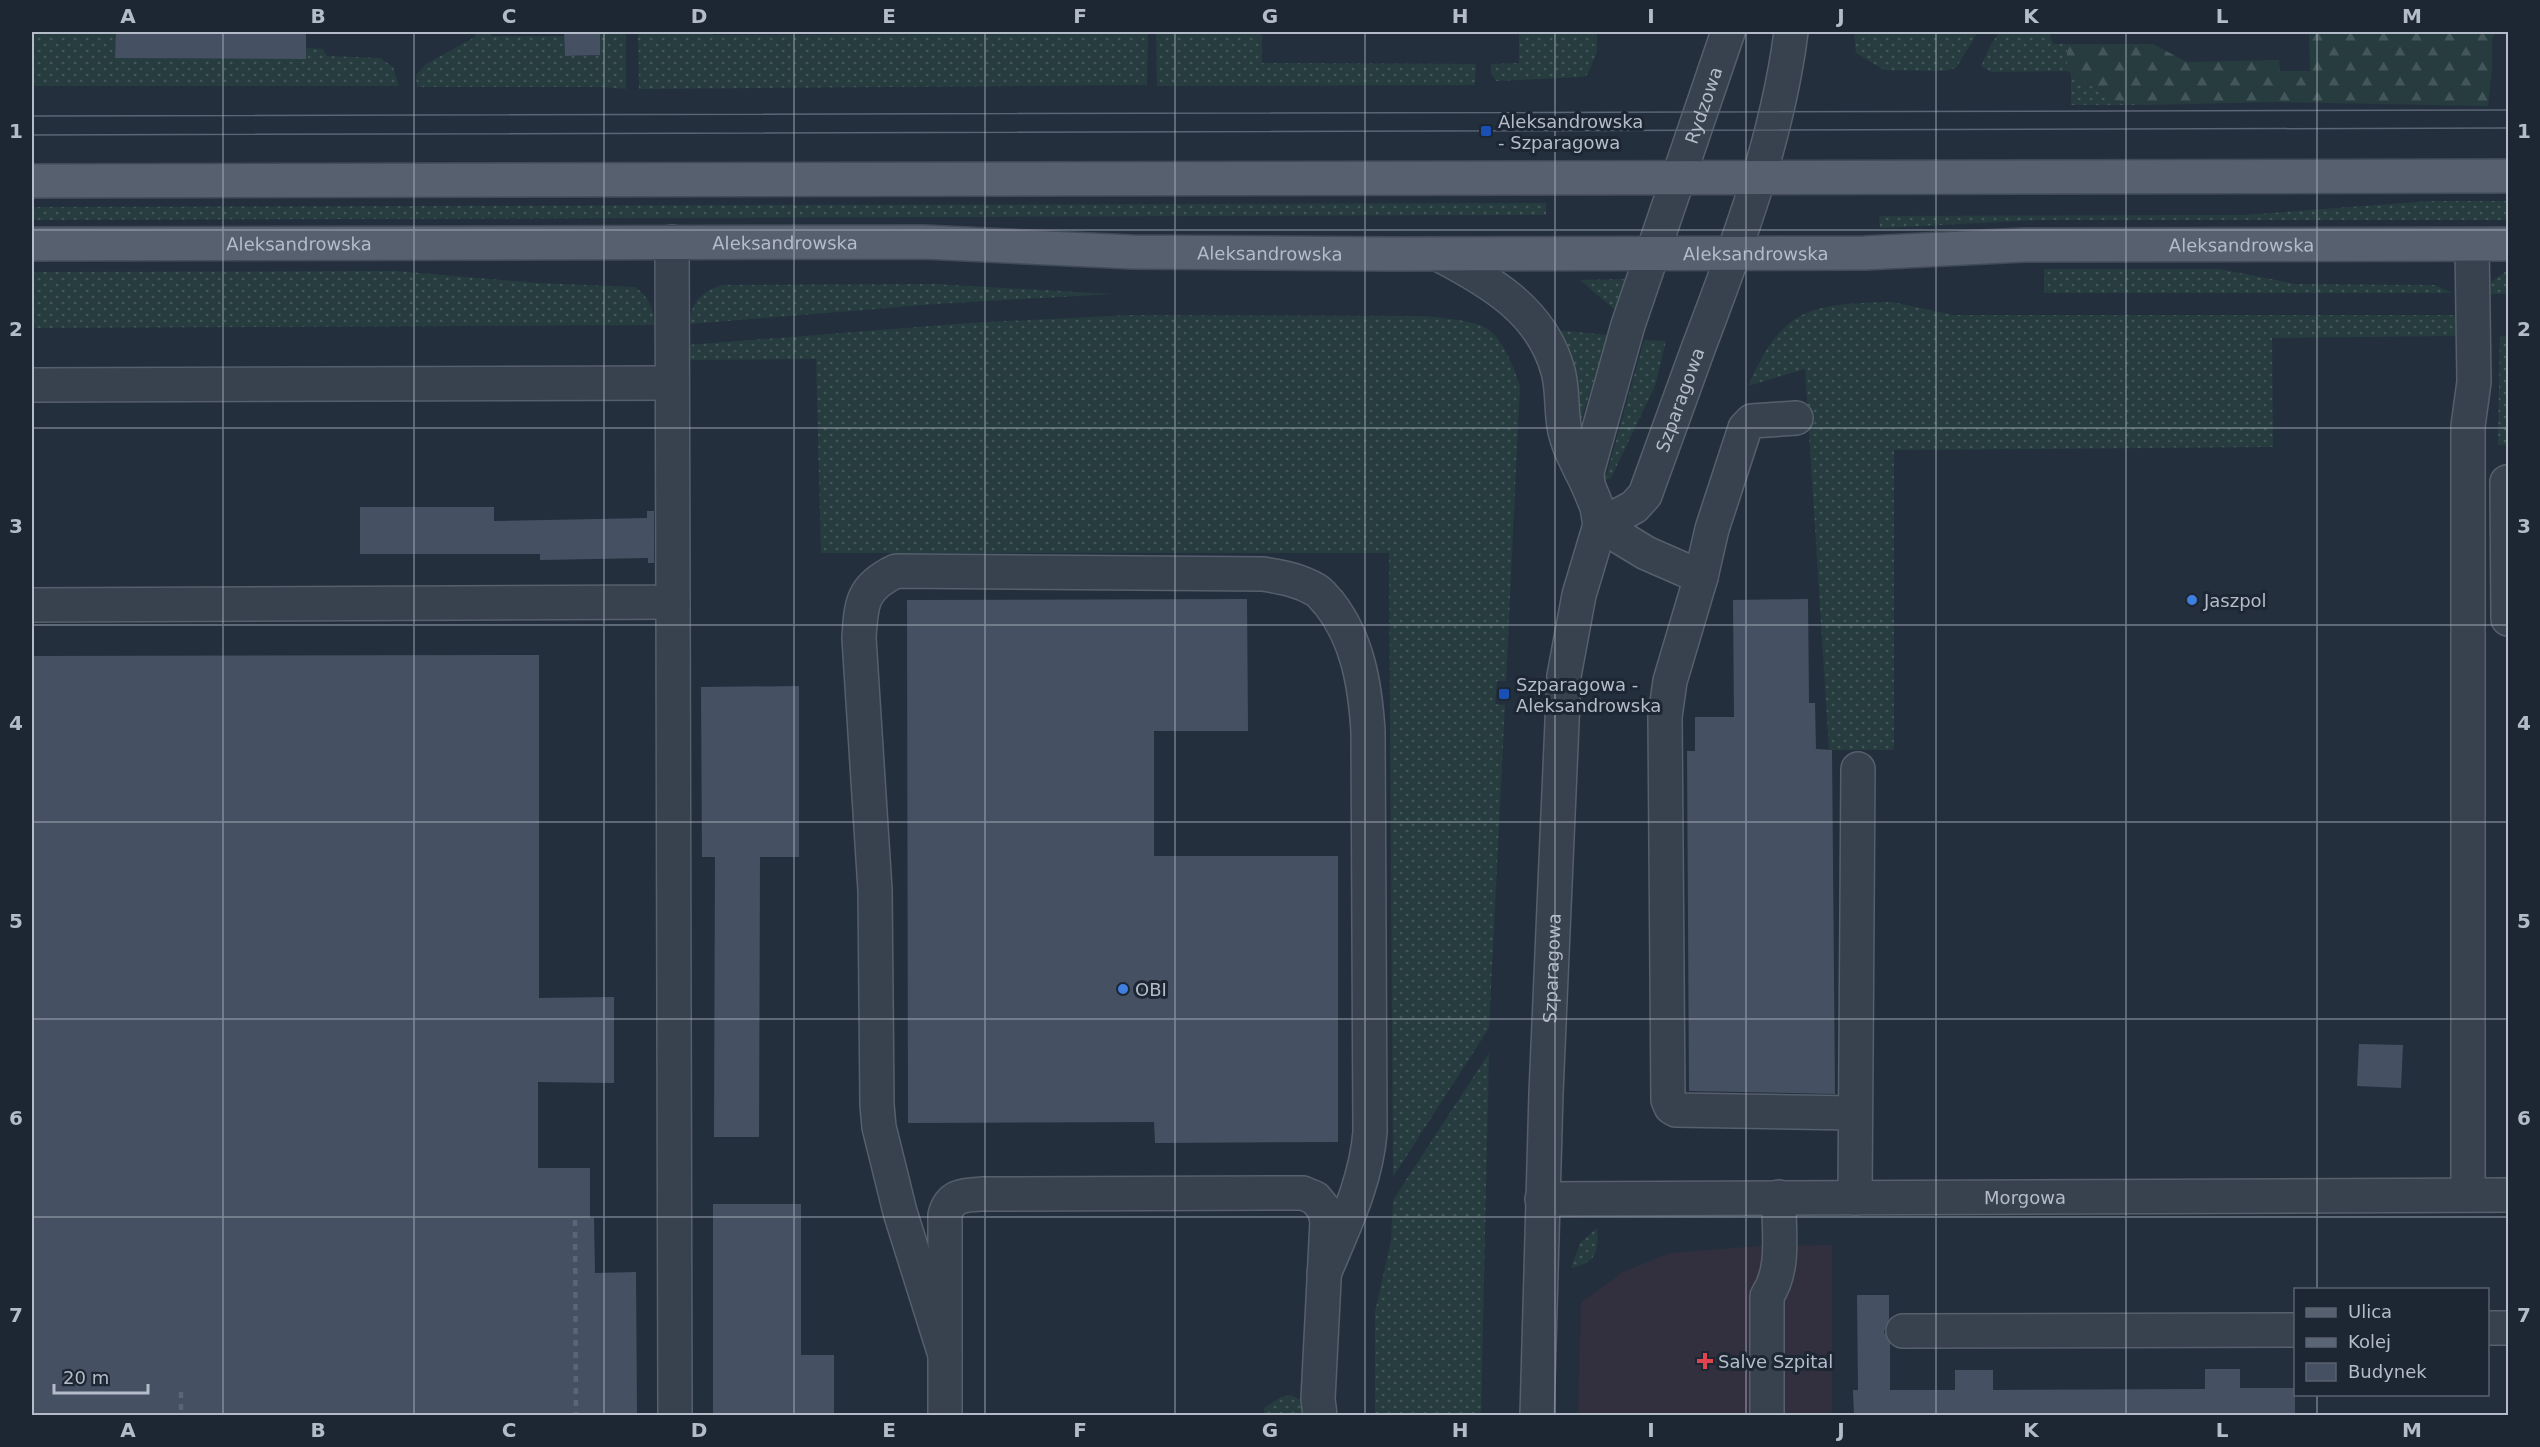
<svg xmlns="http://www.w3.org/2000/svg" width="2540" height="1447" font-family="'DejaVu Sans',sans-serif">
<defs>
<pattern id="grass-dots" width="8" height="8" patternUnits="userSpaceOnUse" patternTransform="scale(1.5)"><rect width="8" height="8" fill="#263c3f"/><path d="M2 2h.1M6 6h.1" fill="none" stroke="#435659" stroke-width="1.8" stroke-linecap="round"/></pattern>
<pattern id="forest-firs" width="22" height="20" patternUnits="userSpaceOnUse" patternTransform="scale(1.5)"><rect width="22" height="20" fill="#263c3f"/><path d="M5 1l3.5 6h-7zM16 11l3.5 6h-7z" fill="#435659"/></pattern>
</defs>
<rect width="100%" height="100%" fill="#242f3e"/>
<!-- medical -->
<path fill="#32303f" d="M 1832,1245 L 1832,1415 L 1578,1416 L 1581,1302 L 1623,1272 L 1670,1253 L 1759,1246 Z"/>
<!-- grass -->
<g fill="url(#grass-dots)">
<path d="M 32,32 L 116,32 L 116,58 L 305,59 L 306,48 L 323,49 L 327,56 L 380,58 L 393,67 L 399,86 L 32,86 Z"/>
<path d="M 476,32 L 490,32 L 491,36 L 564,36 L 565,56 L 600,55 L 600,32 L 626,32 L 626,89 L 602,87 L 417,87 L 416,75 L 426,64 L 475,37 Z"/>
<path d="M 638,32 L 712,32 L 713,35 L 1148,34 L 1147,85 L 639,89 Z"/>
<path d="M 1165,32 L 1262,32 L 1262,63 L 1476,64 L 1475,85 L 1157,86 L 1156,33 Z"/>
<path d="M 1519,32 L 1597,33 L 1597,52 L 1587,75 L 1584,77 L 1496,81 L 1491,73 L 1491,64 L 1519,63 Z"/>
<path d="M 1854,32 L 1978,32 L 1956,68 L 1944,71 L 1884,70 L 1856,53 Z"/>
<path d="M 2000,32 L 2049,32 L 2053,44 L 2067,44 L 2067,71 L 1992,72 L 1981,66 L 1991,44 Z"/>
<path d="M 2071,73 L 2115,100 L 2143,105 L 2071,105 Z"/>
<path d="M 2431,201 L 2508,201 L 2508,220 L 2040,220 L 1880,228 L 1879,216 L 2244,215 Z"/>
<path d="M 1546,203 L 1546,215 L 1530,215 L 32,220 L 32,207 Z"/>
<path d="M 2044,269 L 2220,269 L 2295,284 L 2435,285 L 2452,293 L 2044,293 Z"/>
<path d="M 397,271 L 537,283 L 635,287 C 649,297 654,308 654,325 L 32,328 L 32,272 Z"/>
<path d="M 2505,272 L 2508,272 L 2508,294 L 2487,294 L 2491,282 Z"/>
<path d="M 1626,279 L 1615,310 L 1580,280 Z"/>
<path d="M 935,284 L 1113,294 L 936,304 L 690,324 C 690,303 702,291 722,285 Z"/>
<path d="M 1892,302 L 1953,315 L 2459,315 L 2459,336 L 2272,338 L 2273,447 L 1894,450 L 1894,750 L 1829,750 L 1805,369 L 1748,386 C 1783,306 1811,304 1892,302 Z"/>
<path d="M 1128,315 L 1426,316 C 1444,319 1465,319 1482,326 C 1502,334 1513,367 1520,385 L 1506,681 L 1497,681 L 1495,704 L 1505,705 L 1489,1028 L 1393,1177 L 1389,553 L 821,553 L 816,359 L 689,360 L 687,345 L 969,323 Z"/>
<path d="M 1557,330 L 1608,335 L 1576,437 Z"/>
<path d="M 2500,336 L 2508,336 L 2508,445 L 2498,445 Z"/>
<path d="M 1644,340 L 1666,341 L 1655,386 L 1611,478 L 1605,480 Z"/>
<path d="M 1489,1053 L 1481,1415 L 1375,1415 L 1375,1312 L 1391,1241 L 1393,1200 Z"/>
<path d="M 1597,1228 C 1599,1252 1596,1263 1571,1268 L 1580,1243 Z"/>
<path d="M 1291,1395 L 1301,1400 L 1304,1404 L 1301,1415 L 1264,1416 L 1264,1408 L 1281,1397 Z"/>
</g>
<!-- forest -->
<path fill="url(#forest-firs)" d="M 2309,32 L 2495,32 L 2492,39 L 2492,68 L 2488,106 L 2277,102 L 2143,105 L 2115,100 L 2067,71 L 2067,44 L 2153,44 L 2187,62 L 2279,60 L 2280,71 L 2310,71 Z"/>
<!-- building -->
<g fill="#455162">
<path d="M 116,32 L 306,32 L 306,59 L 115,58 Z"/>
<path d="M 564,32 L 600,32 L 600,55 L 565,56 Z"/>
<path d="M 360,507 L 494,507 L 494,521 L 647,518 L 647,511 L 654,511 L 654,563 L 648,563 L 648,558 L 540,560 L 540,554 L 360,554 Z"/>
<path d="M 1247,599 L 1248,731 L 1154,731 L 1154,856 L 1338,856 L 1338,1142 L 1155,1143 L 1154,1122 L 908,1123 L 907,600 Z"/>
<path d="M 1808,599 L 1809,703 L 1815,703 L 1816,749 L 1832,750 L 1835,1094 L 1689,1091 L 1687,751 L 1695,751 L 1695,717 L 1734,717 L 1733,600 Z"/>
<path d="M 539,655 L 539,998 L 614,997 L 614,1083 L 538,1082 L 538,1168 L 590,1168 L 590,1218 L 594,1218 L 595,1273 L 636,1272 L 637,1416 L 32,1416 L 32,656 Z"/>
<path d="M 799,686 L 799,857 L 760,857 L 759,1137 L 714,1137 L 715,857 L 702,857 L 701,687 Z"/>
<path d="M 2359,1044 L 2403,1045 L 2401,1088 L 2357,1086 Z"/>
<path d="M 713,1204 L 801,1204 L 801,1355 L 834,1355 L 834,1416 L 713,1416 Z"/>
<path d="M 1857,1295 L 1889,1295 L 1889,1319 L 1884,1332 L 1890,1343 L 1890,1390 L 1955,1390 L 1955,1370 L 1993,1370 L 1993,1390 L 2205,1389 L 2205,1369 L 2240,1369 L 2240,1388 L 2295,1388 L 2295,1416 L 1854,1416 L 1853,1390 L 1858,1390 Z"/>
</g>
<g fill="none" stroke-linecap="round" stroke-linejoin="round">
<!-- minor casing -->
<g stroke="#565f6c" stroke-width="36">
<g id="minor">
<path d="M 1438,254 C 1490,281 1542,311 1558,371 C 1563,389 1561,408 1564,426 C 1567,446 1579,466 1588,485"/>
<path d="M 32,385 L 672,383"/>
<path d="M 1796,418 L 1752,421 L 1745,428 L 1712,529 L 1701,577 L 1670,681 L 1665,717 L 1668,1100 L 1671,1107 L 1676,1110 L 1855,1113"/>
<path d="M 2507,482 L 2508,619"/>
<path id="s1" d="M 1600,525 L 1634,507 L 1645,495 C 1663,446 1680,398 1698,349 C 1737,246 1777,142 1791,32"/>
<path d="M 1600,525 L 1646,553 L 1701,577"/>
<path d="M 673,602 L 675,1416"/>
<path d="M 32,605 L 673,602 L 672,242"/>
<path d="M 2468,1195 L 2468,426 L 2474,382 L 2472,244"/>
<path d="M 1855,1198 L 1858,769"/>
<path id="s2" d="M 1542,1199 L 2508,1195"/>
<path d="M 2488,1328 L 2508,1328"/>
<path d="M 1903,1331 L 2296,1330"/>
<path d="M 945,1355 L 900,1212 L 879,1127 L 877,1105 L 875,890 L 859,638 C 861,603 862,587 896,571 L 1263,574 C 1282,577 1299,580 1316,590 C 1321,593 1325,599 1329,603 C 1358,640 1365,685 1368,731 L 1370,1132 C 1366,1183 1343,1228 1324,1274"/>
<path d="M 945,1416 L 945,1215 C 950,1195 964,1195 982,1194 L 1303,1193 L 1315,1198 L 1324,1209 L 1327,1221 L 1318,1399 L 1320,1416"/>
<path id="s3" d="M 1537,1416 L 1546,1093 L 1564,676 L 1579,595 L 1600,525 L 1597,507 L 1588,485 L 1587,472 L 1628,325 L 1728,32"/>
<path d="M 1767,1416 L 1767,1296 C 1786,1268 1778,1230 1779,1197"/>
</g>
</g>
<!-- major casing -->
<g stroke="#414a57" stroke-width="36">
<g id="major">
<path d="M 32,181 L 2508,176"/>
<path id="s4" d="M 32,244 L 924,242 L 1132,252 L 1389,254 L 1865,253 L 2024,245 L 2508,244"/>
</g>
</g>
<!-- minor -->
<use href="#minor" stroke="#38414e" stroke-width="33"/>
<!-- major -->
<use href="#major" stroke="#56606e" stroke-width="33"/>
<!-- tram -->
<g stroke="#5a6575" stroke-width="1.5">
<path d="M 32,116 L 2508,110"/>
<path d="M 32,135 L 2508,128"/>
</g>
<!-- rail -->
<g stroke="#5a6575" stroke-width="4.5" stroke-dasharray="6 6" stroke-linecap="butt">
<path d="M 575,1220 L 576,1416"/>
<path d="M 181,1392 L 181,1416"/>
</g>
</g>
<!-- grid -->
<path fill="none" stroke="#b4bcc9" stroke-width="1.5" stroke-opacity="0.55" d="M 223,32 L 223,1416M 414,32 L 414,1416M 604,32 L 604,1416M 794,32 L 794,1416M 985,32 L 985,1416M 1175,32 L 1175,1416M 1365,32 L 1365,1416M 1555,32 L 1555,1416M 1746,32 L 1746,1416M 1936,32 L 1936,1416M 2126,32 L 2126,1416M 2317,32 L 2317,1290M 32,230 L 2508,230M 32,428 L 2508,428M 32,625 L 2508,625M 32,822 L 2508,822M 32,1019 L 2508,1019M 32,1217 L 2508,1217M 2317,1394 L 2317,1416"/>
<!-- markers -->
<g fill="#1a4fb4" stroke="#1d2633" stroke-width="2">
<rect x="1480" y="125" width="12" height="12" rx="3"/>
<rect x="1498" y="688" width="12" height="12" rx="3"/>
</g>
<g fill="#3f7fe0" stroke="#1d2633" stroke-width="2">
<circle cx="2192" cy="600" r="6"/>
<circle cx="1123" cy="989" r="6"/>
</g>
<path fill="#e0444e" stroke="#1d2633" stroke-width="2" d="M1702 1352h6v6h6v6h-6v6h-6v-6h-6v-6h6z"/>
<g text-anchor="middle" dominant-baseline="central" stroke-width="6" stroke-linejoin="round" paint-order="stroke">
<!-- street labels -->
<g font-size="18" fill="#b4bcc9" stroke="#1d2633">
<text stroke="none"><textPath href="#s3" startOffset="1336">Rydzowa</textPath></text>
<text stroke="none"><textPath href="#s4" startOffset="753">Aleksandrowska</textPath></text>
<text stroke="none"><textPath href="#s4" startOffset="267">Aleksandrowska</textPath></text>
<text stroke="none"><textPath href="#s4" startOffset="2210">Aleksandrowska</textPath></text>
<text stroke="none"><textPath href="#s4" startOffset="1238">Aleksandrowska</textPath></text>
<text stroke="none"><textPath href="#s4" startOffset="1724">Aleksandrowska</textPath></text>
<text stroke="none"><textPath href="#s1" startOffset="156">Szparagowa</textPath></text>
<text stroke="none"><textPath href="#s3" startOffset="448">Szparagowa</textPath></text>
<text stroke="none"><textPath href="#s2" startOffset="483">Morgowa</textPath></text>
</g>
<!-- poi labels -->
<g font-size="18" fill="#b4bcc9" stroke="#1d2633" text-anchor="start">
<text x="1498" y="121">Aleksandrowska<tspan x="1498" dy="21">- Szparagowa</tspan></text>
<text x="2204" y="600">Jaszpol</text>
<text x="1516" y="684">Szparagowa -<tspan x="1516" dy="21">Aleksandrowska</tspan></text>
<text x="1135" y="989">OBI</text>
<text x="1718" y="1361">Salve Szpital</text>
</g>
</g>
<!-- border -->
<rect width="2540" height="1447" fill="none" stroke="#1d2633" stroke-width="66"/>
<!-- legend -->
<rect x="2294" y="1288" width="195" height="108" fill="#1d2633" stroke="#59626f" stroke-width="1.5"/>
<rect x="2306" y="1308" width="30" height="9" fill="#56606e" stroke="#59626f" stroke-width="1.5"/>
<text x="2348" y="1318" font-size="18" fill="#b4bcc9">Ulica</text>
<rect x="2306" y="1338" width="30" height="9" fill="#5a6575" stroke="#59626f" stroke-width="1.5"/>
<text x="2348" y="1348" font-size="18" fill="#b4bcc9">Kolej</text>
<rect x="2306" y="1363" width="30" height="18" fill="#455162" stroke="#59626f" stroke-width="1.5"/>
<text x="2348" y="1378" font-size="18" fill="#b4bcc9">Budynek</text>
<!-- scale -->
<path d="M54 1384v9h94v-9" fill="none" stroke="#b4bcc9" stroke-width="3"/>
<text x="63" y="1384" font-size="18" fill="#b4bcc9" stroke="#1d2633" stroke-width="4.5" paint-order="stroke">20 m</text>
<rect x="33" y="33" width="2474" height="1381" fill="none" stroke="#b4bcc9" stroke-width="2"/>
<g font-size="20" text-anchor="middle" font-weight="bold" fill="#b4bcc9">
<text x="128" y="23">A</text>
<text x="318" y="23">B</text>
<text x="509" y="23">C</text>
<text x="699" y="23">D</text>
<text x="889" y="23">E</text>
<text x="1080" y="23">F</text>
<text x="1270" y="23">G</text>
<text x="1460" y="23">H</text>
<text x="1651" y="23">I</text>
<text x="1841" y="23">J</text>
<text x="2031" y="23">K</text>
<text x="2222" y="23">L</text>
<text x="2412" y="23">M</text>
<text x="16" y="138">1</text>
<text x="2524" y="138">1</text>
<text x="16" y="336">2</text>
<text x="2524" y="336">2</text>
<text x="16" y="533">3</text>
<text x="2524" y="533">3</text>
<text x="16" y="730">4</text>
<text x="2524" y="730">4</text>
<text x="16" y="928">5</text>
<text x="2524" y="928">5</text>
<text x="16" y="1125">6</text>
<text x="2524" y="1125">6</text>
<text x="16" y="1322">7</text>
<text x="2524" y="1322">7</text>
<text x="128" y="1437">A</text>
<text x="318" y="1437">B</text>
<text x="509" y="1437">C</text>
<text x="699" y="1437">D</text>
<text x="889" y="1437">E</text>
<text x="1080" y="1437">F</text>
<text x="1270" y="1437">G</text>
<text x="1460" y="1437">H</text>
<text x="1651" y="1437">I</text>
<text x="1841" y="1437">J</text>
<text x="2031" y="1437">K</text>
<text x="2222" y="1437">L</text>
<text x="2412" y="1437">M</text>
</g>
</svg>
